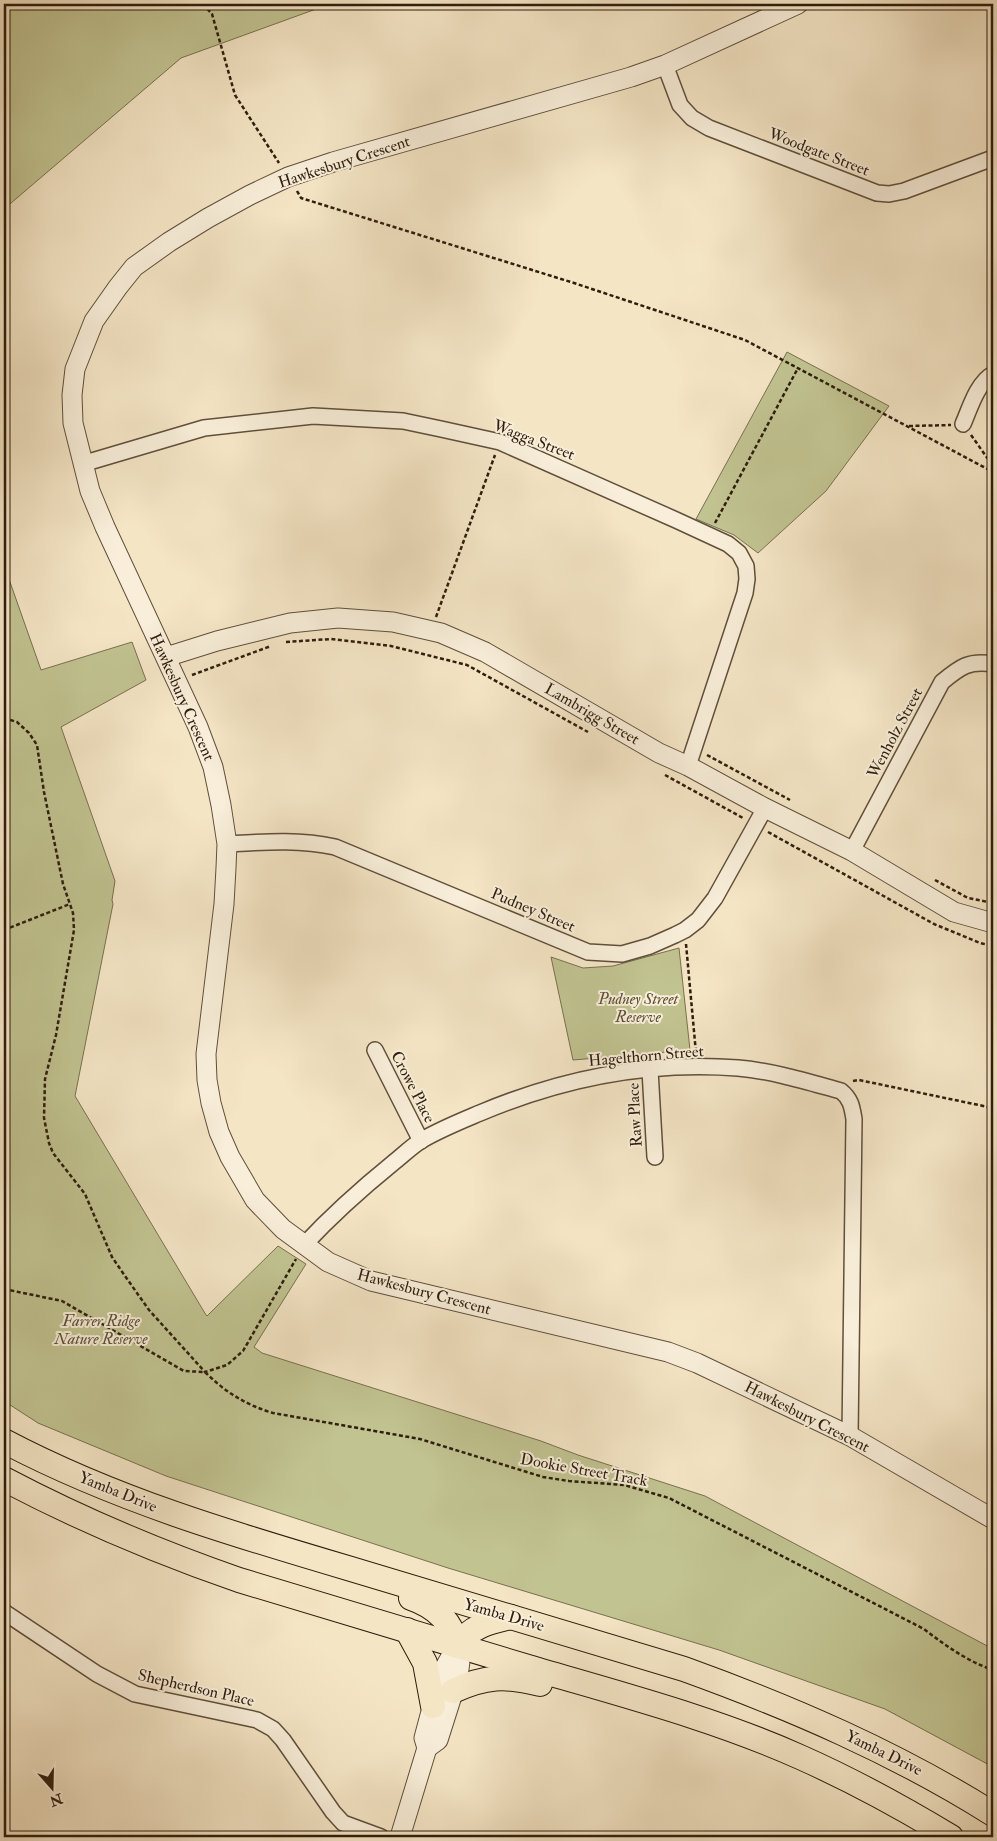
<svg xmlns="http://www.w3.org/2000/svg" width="997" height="1841" font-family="'IM FELL Double Pica',serif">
<rect width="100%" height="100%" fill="#f4e5c5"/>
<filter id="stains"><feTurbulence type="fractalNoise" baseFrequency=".004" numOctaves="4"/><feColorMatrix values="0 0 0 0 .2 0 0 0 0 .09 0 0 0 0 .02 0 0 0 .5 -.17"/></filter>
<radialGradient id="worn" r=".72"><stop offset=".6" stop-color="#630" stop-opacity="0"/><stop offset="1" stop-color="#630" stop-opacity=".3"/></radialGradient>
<!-- green -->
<g fill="#c1c391" stroke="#78704f">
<path d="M 4,4 L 330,4 L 181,58 L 4,209 Z"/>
<path d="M 787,352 L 889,406 L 826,491 L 758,553 L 734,535 L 696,519 Z"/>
<path d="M 4,565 L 41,670 L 132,642 L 146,680 L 61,727 L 115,881 L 112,900 L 113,904 L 75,1096 L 206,1315 L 207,1316 L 278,1246 L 306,1264 L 254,1347 L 262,1353 L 541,1441 L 578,1455 L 705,1496 L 993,1649 L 993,1767 L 885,1709 L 719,1650 L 448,1568 L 166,1476 L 38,1423 L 4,1401 Z"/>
<path d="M 679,948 L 690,1050 L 573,1060 L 551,957 L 583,968 L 613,966 Z"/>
</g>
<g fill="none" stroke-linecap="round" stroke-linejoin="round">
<!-- minor casing -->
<g stroke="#604f3b" stroke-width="18">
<g id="minor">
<path d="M 665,65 L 680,105 L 692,118 L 709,128 L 877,193 L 889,194 L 904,191 L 993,158"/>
<path d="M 963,424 C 970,408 977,383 993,374"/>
<path d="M 82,464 L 204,428 L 313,416 L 403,421 L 441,429 L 500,442 L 676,520 L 728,544 L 739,553 L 746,566 L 747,579 L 745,593 L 688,766"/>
<path d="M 227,844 C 263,842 299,839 335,847 L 588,952 L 622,954 L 650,946 L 675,935 L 685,930 L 698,920 L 715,898 L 765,808"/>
<path d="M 852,851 L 942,682 C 960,667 969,660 993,664"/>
<path d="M 375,1050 L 421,1141"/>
<path d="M 650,1070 L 655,1157"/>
<path d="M 304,1245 C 332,1215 361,1189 393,1163 C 402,1156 412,1146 422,1140 C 441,1129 461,1121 480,1113 C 563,1078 648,1061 738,1068 C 773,1071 808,1082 841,1091 C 851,1099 852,1107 854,1119 L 850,1436"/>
<path d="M 4,1612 L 97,1674 L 135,1694 L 257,1720 L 273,1729 L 283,1740 L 333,1812 L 343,1823 L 381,1837"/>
</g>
</g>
<!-- tertiary casing -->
<g stroke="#604f3b" stroke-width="21">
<g id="tertiary">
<path d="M 798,4 L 665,65 L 631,77 L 333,162 L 288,177 L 250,195 L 208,218 L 169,242 L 134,267 L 118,287 L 94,321 L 75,369 L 72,395 L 73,423 L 90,491 L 105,527 L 198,727 L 213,767 L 221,805 L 227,844 L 226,868 L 224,904 L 206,1054 L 207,1080 L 211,1103 L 219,1132 L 230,1157 L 255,1200 L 283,1229 L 328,1262 L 371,1281 L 668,1352 L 697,1363 L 850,1436 L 993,1519"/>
<path d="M 166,657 L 217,641 L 290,623 L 338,618 L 393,622 L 441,633 L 485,652 L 659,753 L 688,766 L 765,808 L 852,851 L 954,912 L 993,923"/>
<path d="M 427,1748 L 438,1740 L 458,1677 L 460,1661 L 457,1646"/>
<path d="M 400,1837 L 427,1748 L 424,1738 L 441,1674 L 457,1646"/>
</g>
</g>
<!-- primary casing -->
<g stroke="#2e1d0d" stroke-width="26">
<g id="primary">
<path d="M 4,1441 C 114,1499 232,1534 351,1569 C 462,1603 573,1636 684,1669 C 792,1708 896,1753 993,1814"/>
<path d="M 4,1479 C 80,1519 158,1552 239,1580 C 336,1609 432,1638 528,1667 C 619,1694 713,1718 800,1757 C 852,1780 903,1808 951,1837"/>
<path d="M 411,1598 C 434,1606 452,1621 457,1646"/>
<path d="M 407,1630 L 425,1663 L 433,1706"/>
<path d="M 457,1646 C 471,1626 489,1622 511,1617"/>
<path d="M 453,1691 C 485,1676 506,1675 540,1684"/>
</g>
</g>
<!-- path -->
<g stroke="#2e1d0d" stroke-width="2.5" stroke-dasharray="4 2.5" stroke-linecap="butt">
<path d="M 203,4 L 212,14 L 235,95 L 279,163"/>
<path d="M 297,191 L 301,198 L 574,283 L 745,340 L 993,472"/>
<path d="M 909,426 L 951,425"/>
<path d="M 971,435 L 993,466"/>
<path d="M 715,523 L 798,368"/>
<path d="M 436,617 L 495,455"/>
<path d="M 286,642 L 331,639 L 391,646 L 467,665 L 588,732"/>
<path d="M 192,675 L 271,646"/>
<path d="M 4,718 L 17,722 L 29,733 L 37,745 L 44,792 L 63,884 L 73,913 L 74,930 L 56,1035 L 45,1079 L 44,1118 L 49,1143 L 53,1153 L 85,1194 L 112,1257 L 125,1276 L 149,1310 L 205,1372 L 227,1365 L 243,1351 L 296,1259"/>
<path d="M 707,755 L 790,800"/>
<path d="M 665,775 L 743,818"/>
<path d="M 768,832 L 934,924 L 980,943 L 993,946"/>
<path d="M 935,880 L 968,898 L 993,903"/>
<path d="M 4,930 L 70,904"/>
<path d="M 686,944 L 696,1053"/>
<path d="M 853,1081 L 859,1080 L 993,1108"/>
<path d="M 4,1289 L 62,1301 L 184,1371 L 205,1372 C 225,1392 246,1405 273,1413 L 420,1439 L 543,1477 L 569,1481 L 624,1485 L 669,1498 L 924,1629 C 946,1646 967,1661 993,1670"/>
</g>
<!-- minor -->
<use href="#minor" stroke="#f8eed9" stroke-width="15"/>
<!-- tertiary -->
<use href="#tertiary" stroke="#f8eed9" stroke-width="19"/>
<!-- primary -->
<use href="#primary" stroke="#f4e5c5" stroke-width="24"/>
</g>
<g text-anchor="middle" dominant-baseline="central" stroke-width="4" stroke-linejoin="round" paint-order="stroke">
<!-- street labels -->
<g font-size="16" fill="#2e1d0d" stroke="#f8eed9">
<text transform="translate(819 152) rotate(21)">Woodgate Street</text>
<text transform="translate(344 162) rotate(-18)">Hawkesbury Crescent</text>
<text transform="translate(534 440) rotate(21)">Wagga Street</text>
<text transform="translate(182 697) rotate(66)">Hawkesbury Crescent</text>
<text transform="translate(592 714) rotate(30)">Lambrigg Street</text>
<text transform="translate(895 733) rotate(-62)">Wenholz Street</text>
<text transform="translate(533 910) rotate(23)">Pudney Street</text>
<text transform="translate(646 1056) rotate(-5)">Hagelthorn Street</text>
<text transform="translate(413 1087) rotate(63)">Crowe Place</text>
<text transform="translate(635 1115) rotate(-93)">Raw Place</text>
<text transform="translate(424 1292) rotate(15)">Hawkesbury Crescent</text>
<text transform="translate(807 1417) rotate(27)">Hawkesbury Crescent</text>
<text transform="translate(584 1470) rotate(10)">Dookie Street Track</text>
<text transform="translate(118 1492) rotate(22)">Yamba Drive</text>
<text transform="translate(504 1615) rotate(16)">Yamba Drive</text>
<text transform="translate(196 1688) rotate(13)">Shepherdson Place</text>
<text transform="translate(884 1753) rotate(26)">Yamba Drive</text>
</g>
<!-- park labels -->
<g font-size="16" font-style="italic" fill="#5a4f35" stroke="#f8eed9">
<text x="638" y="999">Pudney Street<tspan x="638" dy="18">Reserve</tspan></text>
<text x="101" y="1321">Farrer Ridge<tspan x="101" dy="18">Nature Reserve</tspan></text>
</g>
</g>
<!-- margin -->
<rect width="997" height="1841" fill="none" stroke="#f4e5c5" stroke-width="20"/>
<rect x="5" y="5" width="987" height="1831" fill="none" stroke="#2e1d0d" stroke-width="2.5"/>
<rect x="10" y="10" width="977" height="1821" fill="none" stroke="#2e1d0d"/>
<!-- north arrow -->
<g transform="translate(52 1788) rotate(160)" stroke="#f8eed9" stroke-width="4" paint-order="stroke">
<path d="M0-4L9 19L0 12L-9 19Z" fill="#2e1d0d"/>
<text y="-8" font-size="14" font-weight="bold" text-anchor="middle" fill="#2e1d0d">N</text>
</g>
<rect width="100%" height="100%" filter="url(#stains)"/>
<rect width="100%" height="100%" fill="url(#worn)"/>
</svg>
